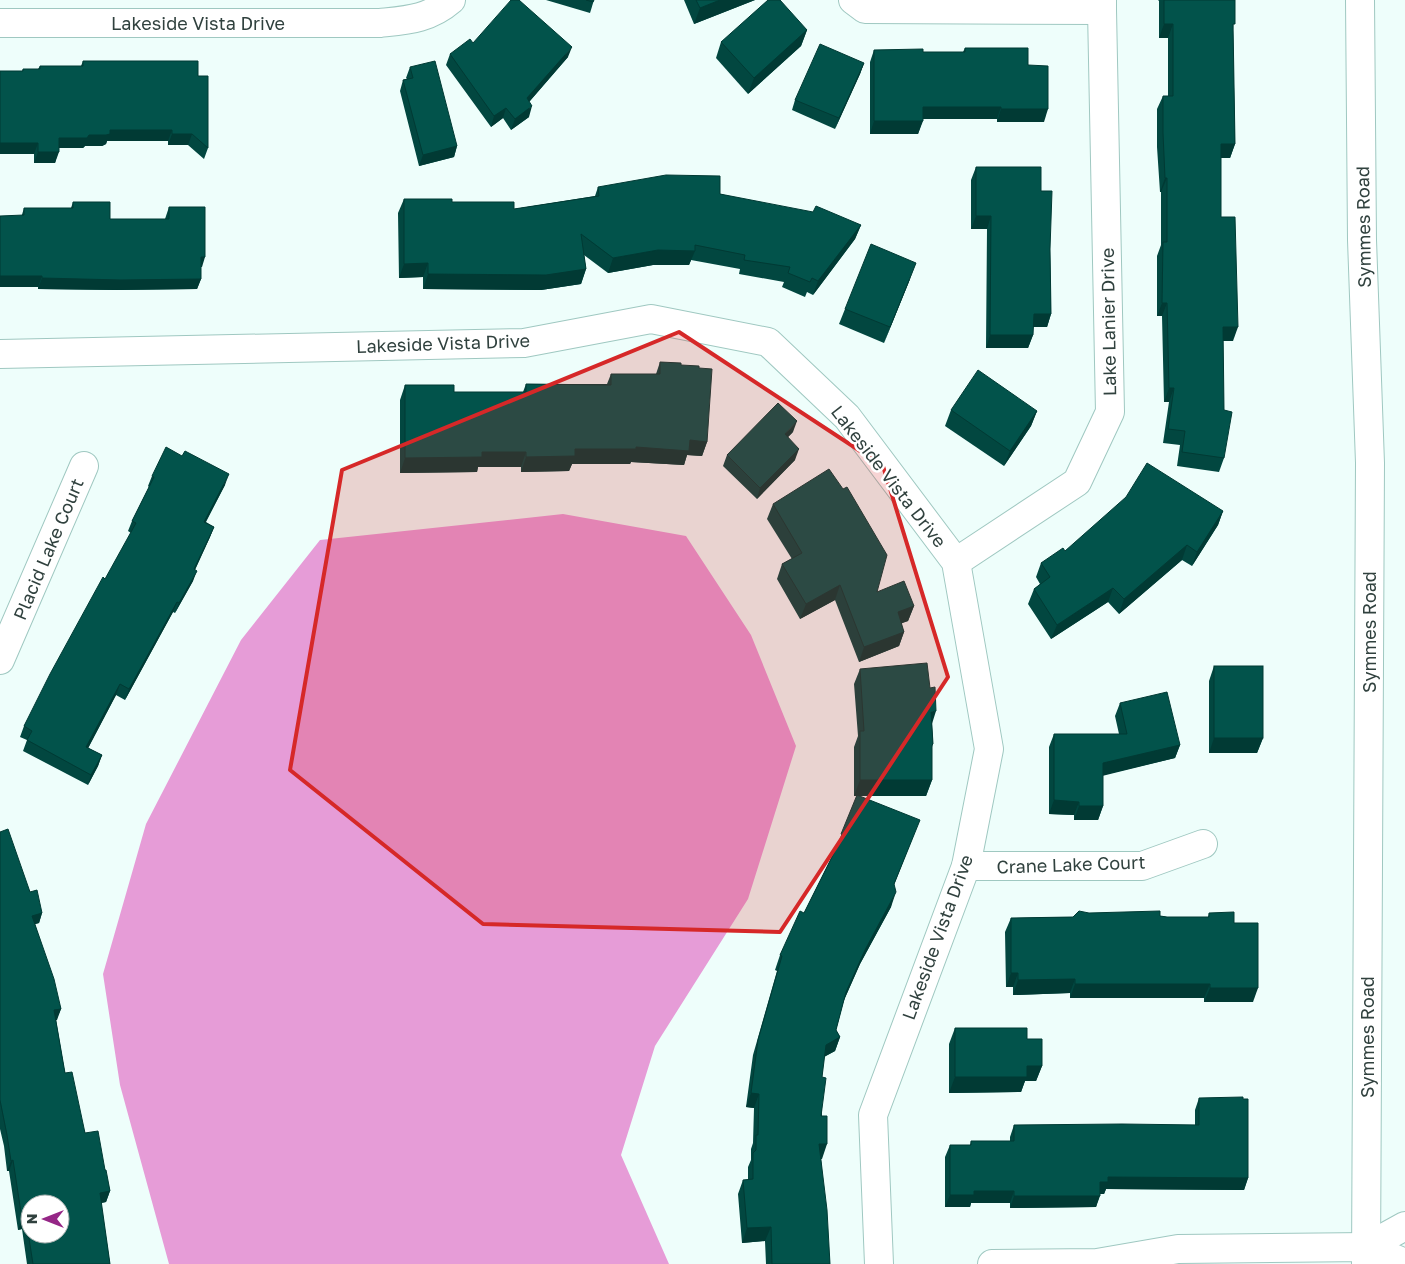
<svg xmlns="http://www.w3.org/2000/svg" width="1405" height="1264" font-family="'Golos Text',sans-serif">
<rect width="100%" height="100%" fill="#eefefb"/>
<!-- water -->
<path fill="#e69cd7" d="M 563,514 L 686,536 L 751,635 L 796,746 L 748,899 L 655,1046 L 621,1155 L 669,1264 L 169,1264 L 120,1085 L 103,974 L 146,824 L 241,640 L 320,540 Z"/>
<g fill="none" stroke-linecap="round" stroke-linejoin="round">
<!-- minor casing -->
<g stroke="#9fc8c1" stroke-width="30">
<g id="minor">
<path d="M 853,0 L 865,9 L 1102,10 L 1102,0"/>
<path d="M 1360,0 L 1362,240 L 1370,463 L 1366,1264"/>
<path d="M 0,23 L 380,23 C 408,20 429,19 451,0"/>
<path d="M 0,354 L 524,343 L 651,319 L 768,342 L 847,417 L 956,562 L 989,749 L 966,866 L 873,1115 L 879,1264"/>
<path d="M 956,562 L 1077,482 L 1110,412 L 1102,10"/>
<path d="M 0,660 L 84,466"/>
<path d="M 966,866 L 1142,866 L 1203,844"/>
<path d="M 1367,1247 L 1405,1226"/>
<path d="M 992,1264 L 1097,1263 L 1178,1249 L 1367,1247 L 1405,1263"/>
</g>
</g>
<!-- minor -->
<use href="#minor" stroke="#fff" stroke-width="28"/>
</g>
<!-- wall -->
<g fill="#024740">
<path d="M 546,0 L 594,0 L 590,13 Z"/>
<path d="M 684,0 L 755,0 L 694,24 Z"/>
<path d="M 1158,0 L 1235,0 L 1233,30 L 1235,144 L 1230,158 L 1221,158 L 1221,217 L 1233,341 L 1223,341 L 1224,458 L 1219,472 L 1177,466 L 1180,445 L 1163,443 L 1169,402 L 1164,402 L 1162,316 L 1157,316 L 1157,256 L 1161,245 L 1161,192 L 1160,192 L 1157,147 L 1157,109 L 1163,96 L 1168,96 L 1168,38 L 1159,38 L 1159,1 Z"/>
<path d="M 807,30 L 801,46 L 748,94 L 716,58 L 721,42 Z"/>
<path d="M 473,43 L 568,57 L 529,102 L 529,117 L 511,130 L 503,118 L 491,127 L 446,65 L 450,54 Z"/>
<path d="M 965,48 L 1028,65 L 1044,122 L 997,122 L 997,119 L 923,119 L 918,134 L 870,134 L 870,62 L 874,50 L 923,52 L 963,52 Z"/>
<path d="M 83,61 L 198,76 L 208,148 L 204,159 L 188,145 L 168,145 L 168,141 L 107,141 L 106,144 L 102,146 L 85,146 L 83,148 L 59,148 L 55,163 L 34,163 L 34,154 L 22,71 L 23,69 L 38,69 L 40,66 L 81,66 Z"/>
<path d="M 864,63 L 860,74 L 835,129 L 792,110 L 795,100 Z"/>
<path d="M 410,67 L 457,146 L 454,157 L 419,166 L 400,91 L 403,80 L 407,79 L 406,78 Z"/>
<path d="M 976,167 L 1041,191 L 1050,249 L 1051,314 L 1047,327 L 1033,327 L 1033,335 L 1028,348 L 986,348 L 987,229 L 971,229 L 971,180 Z"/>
<path d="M 598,187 L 720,194 L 861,225 L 855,239 L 813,295 L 807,292 L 805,297 L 782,287 L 784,282 L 739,274 L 740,269 L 691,260 L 689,265 L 653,265 L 608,273 L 584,255 L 586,269 L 581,284 L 541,290 L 423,289 L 423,277 L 399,278 L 398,213 L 404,199 L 452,202 L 514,209 L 595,196 Z"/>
<path d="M 73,202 L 110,219 L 165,219 L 169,207 L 202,267 L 201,267 L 201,279 L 197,289 L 117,290 L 38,289 L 38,287 L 0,287 L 24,208 L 71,208 Z"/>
<path d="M 910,279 L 884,343 L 839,324 L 845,309 Z"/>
<path d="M 660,362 L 681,365 L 707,442 L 702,456 L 687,455 L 684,465 L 631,462 L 630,464 L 572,464 L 569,471 L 521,472 L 521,467 L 478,467 L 477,472 L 400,473 L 400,400 L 405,385 L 454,392 L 523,392 L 526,384 L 607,384 L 611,374 L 656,374 Z"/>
<path d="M 951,410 L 1037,411 L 1031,426 L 1004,466 L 945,426 Z"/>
<path d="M 793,432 L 788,437 L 795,460 L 757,499 L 723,466 L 727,455 Z"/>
<path d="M 152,476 L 225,485 L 206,522 L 214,527 L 210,537 L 195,570 L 193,581 L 175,613 L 173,612 L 125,700 L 116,695 L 88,748 L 102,755 L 98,766 L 88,785 L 23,751 L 27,740 L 20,737 L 24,726 L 131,533 L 128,531 L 132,521 L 149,487 L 148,486 Z"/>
<path d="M 773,504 L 877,592 L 914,606 L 908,621 L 901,623 L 904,632 L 899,646 L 859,662 L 835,600 L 800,619 L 777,579 L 782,564 L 792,559 L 767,519 Z"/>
<path d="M 1223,511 L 1218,525 L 1192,566 L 1182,560 L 1119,614 L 1108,602 L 1051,639 L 1028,604 L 1034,589 L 1040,584 L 1036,577 L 1041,563 L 1065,551 Z"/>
<path d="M 1214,666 L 1263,738 L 1257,753 L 1209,753 L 1209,681 Z"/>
<path d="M 860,669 L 932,724 L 933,744 L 932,747 L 932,780 L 926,796 L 859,796 L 914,834 L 894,885 L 891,907 L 860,964 L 844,1000 L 836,1030 L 840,1037 L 835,1051 L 824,1057 L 822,1077 L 822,1159 L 821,1159 L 830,1264 L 766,1264 L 765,1241 L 742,1243 L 738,1194 L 743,1180 L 748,1180 L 748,1167 L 751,1160 L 751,1149 L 753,1143 L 754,1108 L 746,1107 L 753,1055 L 777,971 L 775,970 L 780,955 L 804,913 L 836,848 L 857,796 L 854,796 L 854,747 L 858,736 L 854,684 Z"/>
<path d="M 1120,703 L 1180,745 L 1175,758 L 1103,775 L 1103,806 L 1098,820 L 1074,820 L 1074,815 L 1049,814 L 1049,747 L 1054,734 L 1119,734 L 1115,716 Z"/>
<path d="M 0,832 L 30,892 L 42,913 L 39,923 L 35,924 L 61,1009 L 56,1020 L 65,1073 L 85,1133 L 105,1170 L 110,1191 L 106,1202 L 101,1203 L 110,1264 L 27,1264 L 22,1229 L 18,1230 L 9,1171 L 7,1171 L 4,1146 L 0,1129 Z"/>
<path d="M 1089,913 L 1160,916 L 1167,917 L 1208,917 L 1209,913 L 1234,923 L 1253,1002 L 1204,1002 L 1204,998 L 1070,998 L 1070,993 L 1013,995 L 1013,987 L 1006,987 L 1005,932 L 1011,918 L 1073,917 Z"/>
<path d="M 955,1028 L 1027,1039 L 1042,1066 L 1036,1081 L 1025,1081 L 1021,1092 L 949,1093 L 949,1044 Z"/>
<path d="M 1199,1098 L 1248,1178 L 1244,1190 L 1106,1189 L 1104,1194 L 1100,1194 L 1096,1207 L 1010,1208 L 1010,1203 L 971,1203 L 970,1207 L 945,1207 L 945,1157 L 950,1145 L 970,1145 L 971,1141 L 1010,1141 L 1010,1137 L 1014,1125 L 1195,1125 L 1195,1110 Z"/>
</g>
<!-- shaded-wall -->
<g fill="#013a34">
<path d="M 720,0 L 755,0 L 694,24 L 700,8 Z"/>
<path d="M 1164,24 L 1173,24 L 1168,38 L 1159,38 Z"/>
<path d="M 807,30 L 801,46 L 748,94 L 754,78 Z"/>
<path d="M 572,47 L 568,57 L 523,109 L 527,98 Z"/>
<path d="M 864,63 L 860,74 L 835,129 L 839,118 Z"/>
<path d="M 532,106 L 529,117 L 511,130 L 515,119 Z"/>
<path d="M 923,107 L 1001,107 L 997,119 L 918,119 Z"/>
<path d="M 506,108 L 503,118 L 491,127 L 494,116 Z"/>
<path d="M 1001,109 L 1048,109 L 1044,122 L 997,122 Z"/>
<path d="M 874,121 L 923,121 L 918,134 L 870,134 Z"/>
<path d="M 110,130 L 172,130 L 168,141 L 107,141 L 106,144 L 102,146 L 85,146 L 83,148 L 55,148 L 59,138 L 89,135 Z"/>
<path d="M 172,134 L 192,134 L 188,145 L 168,145 Z"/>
<path d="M 0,143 L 38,143 L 34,154 L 0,154 Z"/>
<path d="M 1221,144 L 1235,144 L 1230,158 L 1216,158 Z"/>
<path d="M 457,146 L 454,157 L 419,166 L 423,155 Z"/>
<path d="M 38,152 L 59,152 L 55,163 L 34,163 Z"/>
<path d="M 1165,178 L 1167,178 L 1161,192 L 1160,192 Z"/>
<path d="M 976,216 L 991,216 L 987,229 L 971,229 Z"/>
<path d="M 861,225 L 855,239 L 813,295 L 818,281 Z"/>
<path d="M 658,250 L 695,251 L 689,265 L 653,265 L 608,273 L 613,258 Z"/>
<path d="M 201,257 L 205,257 L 202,267 L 197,267 Z"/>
<path d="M 428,263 L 423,277 L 399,278 L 404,264 Z"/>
<path d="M 916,263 L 910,279 L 884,343 L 890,327 Z"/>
<path d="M 586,269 L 581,284 L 541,290 L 423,289 L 428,274 Z"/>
<path d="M 0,276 L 42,276 L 38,287 L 0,287 Z"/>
<path d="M 42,278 L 201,279 L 197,289 L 117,290 L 38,289 Z"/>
<path d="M 1162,303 L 1167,303 L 1162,316 L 1157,316 Z"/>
<path d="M 1034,314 L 1051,314 L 1047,327 L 1029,327 Z"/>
<path d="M 1223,327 L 1238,327 L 1233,341 L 1218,341 Z"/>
<path d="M 990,335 L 1033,335 L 1028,348 L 986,348 Z"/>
<path d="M 1169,388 L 1174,388 L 1169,402 L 1164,402 Z"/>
<path d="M 1037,411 L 1031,426 L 1004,466 L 1010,451 Z"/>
<path d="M 797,421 L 793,432 L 781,444 L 785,434 Z"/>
<path d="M 690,440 L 707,442 L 702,456 L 687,455 L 684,465 L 631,462 L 630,464 L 572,464 L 569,471 L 521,472 L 526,457 L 575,449 L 636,447 Z"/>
<path d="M 799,449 L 795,460 L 757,499 L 760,488 Z"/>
<path d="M 482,452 L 526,452 L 521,467 L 478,467 L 477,472 L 400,473 L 405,458 Z"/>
<path d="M 229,474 L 225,485 L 200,532 L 204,522 Z"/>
<path d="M 1223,511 L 1218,525 L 1192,566 L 1197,552 Z"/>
<path d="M 214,527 L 210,537 L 190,580 L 194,569 Z"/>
<path d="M 1187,545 L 1182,560 L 1119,614 L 1124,599 Z"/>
<path d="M 197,571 L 193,581 L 175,613 L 179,603 Z"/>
<path d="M 840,585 L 835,600 L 800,619 L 806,604 Z"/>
<path d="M 1113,588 L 1108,602 L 1051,639 L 1057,625 Z"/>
<path d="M 177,602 L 173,612 L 125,700 L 129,689 Z"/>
<path d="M 914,606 L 908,621 L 892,627 L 898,612 Z"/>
<path d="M 904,632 L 899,646 L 859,662 L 864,647 Z"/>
<path d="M 120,684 L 116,695 L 83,758 L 86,747 Z"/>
<path d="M 936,711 L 931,727 L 931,712 Z"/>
<path d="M 1214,738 L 1263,738 L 1257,753 L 1209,753 Z"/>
<path d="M 1180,745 L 1175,758 L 1098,777 L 1103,763 Z"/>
<path d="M 102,755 L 98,766 L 88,785 L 91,775 Z"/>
<path d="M 860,780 L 932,780 L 926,796 L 854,796 Z"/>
<path d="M 1054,800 L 1079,802 L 1074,815 L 1049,814 Z"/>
<path d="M 1079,806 L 1103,806 L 1098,820 L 1074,820 Z"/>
<path d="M 896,892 L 891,907 L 860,964 L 841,1007 L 846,992 L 865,950 Z"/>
<path d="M 42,913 L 39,923 L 28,926 L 32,916 Z"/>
<path d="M 1011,973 L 1018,973 L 1013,987 L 1006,987 Z"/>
<path d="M 1075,979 L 1070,993 L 1013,995 L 1018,980 Z"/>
<path d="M 1075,984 L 1210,984 L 1204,998 L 1070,998 Z"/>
<path d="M 1210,988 L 1258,988 L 1253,1002 L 1204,1002 Z"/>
<path d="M 61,1009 L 57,1020 L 51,1021 L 54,1010 Z"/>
<path d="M 840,1037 L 835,1051 L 820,1059 L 826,1045 Z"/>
<path d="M 1027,1066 L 1042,1066 L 1036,1081 L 1025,1081 L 1021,1092 L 949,1093 L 955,1077 Z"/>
<path d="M 751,1093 L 759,1094 L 754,1108 L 746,1107 Z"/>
<path d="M 819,1144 L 827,1144 L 822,1159 L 814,1159 Z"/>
<path d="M 13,1160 L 9,1171 L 7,1171 L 11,1161 Z"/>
<path d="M 1108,1177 L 1248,1178 L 1244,1190 L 1106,1189 L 1104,1194 L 1096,1194 L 1100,1182 Z"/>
<path d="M 110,1191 L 106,1202 L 96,1204 L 100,1193 Z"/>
<path d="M 974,1191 L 1014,1191 L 1010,1203 L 971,1203 L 970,1207 L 945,1207 L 950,1195 Z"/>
<path d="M 1014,1196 L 1100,1196 L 1096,1207 L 1010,1208 Z"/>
<path d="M 22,1219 L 26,1219 L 22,1229 L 18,1230 Z"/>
<path d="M 771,1227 L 765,1241 L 742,1243 L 747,1228 Z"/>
</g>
<!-- building -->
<g fill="#02534b" stroke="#013a34" fill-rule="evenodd">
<path d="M 511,0 L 519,0 L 572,47 L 527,98 L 532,106 L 515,119 L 506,108 L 494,116 L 450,54 L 470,39 L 473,43 Z"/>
<path d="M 586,0 L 594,0 L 593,2 Z"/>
<path d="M 696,0 L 720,0 L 700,8 Z"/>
<path d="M 768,0 L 780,0 L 807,30 L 754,78 L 721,42 Z"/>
<path d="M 1164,0 L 1235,0 L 1235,24 L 1233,24 L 1235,144 L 1221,144 L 1221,217 L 1235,217 L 1238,327 L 1223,327 L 1224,410 L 1232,412 L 1224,458 L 1182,452 L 1185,431 L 1168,429 L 1174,388 L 1169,388 L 1167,303 L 1162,303 L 1163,242 L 1167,242 L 1167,178 L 1165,178 L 1163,133 L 1163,96 L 1173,96 L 1173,24 L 1164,24 Z"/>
<path d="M 820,44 L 864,63 L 839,118 L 795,100 Z"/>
<path d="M 965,48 L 1028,48 L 1028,65 L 1048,66 L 1048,109 L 1001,109 L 1001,107 L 923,107 L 923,121 L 874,121 L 874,50 L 923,49 L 923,52 L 965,52 Z"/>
<path d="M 83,61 L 198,61 L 198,76 L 208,76 L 208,148 L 192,134 L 172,134 L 172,130 L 110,130 L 110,134 L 106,135 L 89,135 L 87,138 L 59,138 L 59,152 L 38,152 L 38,143 L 0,143 L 0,71 L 23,71 L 23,69 L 40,69 L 40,66 L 83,66 Z"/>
<path d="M 435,61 L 457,146 L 423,155 L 403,80 L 413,78 L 410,67 Z"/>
<path d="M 976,167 L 1041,167 L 1041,191 L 1052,191 L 1050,249 L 1051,314 L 1034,314 L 1033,335 L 990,335 L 991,216 L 976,216 Z"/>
<path d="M 666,175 L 720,176 L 720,194 L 813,212 L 816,206 L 861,225 L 818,281 L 812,278 L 810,282 L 788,273 L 790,267 L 744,260 L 745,255 L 695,245 L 695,251 L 658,250 L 613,258 L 581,234 L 586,269 L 546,275 L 428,274 L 428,263 L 404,264 L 404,199 L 452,199 L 452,202 L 514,202 L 514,209 L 599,196 L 598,187 Z"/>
<path d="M 73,202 L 110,202 L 110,219 L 169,219 L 169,207 L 205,207 L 205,257 L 201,257 L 201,279 L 121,280 L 42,278 L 42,276 L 0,276 L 0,216 L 24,215 L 24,208 L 73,208 Z"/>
<path d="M 871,244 L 916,263 L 890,327 L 845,309 Z"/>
<path d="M 660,362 L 681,363 L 681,365 L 699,366 L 699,368 L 712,369 L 707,442 L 690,440 L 689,451 L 636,447 L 636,449 L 575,449 L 575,456 L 526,457 L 526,452 L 482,452 L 482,457 L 405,458 L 405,385 L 454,385 L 454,392 L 526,392 L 526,384 L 611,385 L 611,374 L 660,374 Z"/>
<path d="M 978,370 L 1037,411 L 1010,451 L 951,410 Z"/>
<path d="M 778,403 L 797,421 L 785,434 L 799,449 L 760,488 L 727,455 Z"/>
<path d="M 166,447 L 182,456 L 185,451 L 229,474 L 204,522 L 214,527 L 194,569 L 197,571 L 179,603 L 177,602 L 129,689 L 120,684 L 86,747 L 102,755 L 91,775 L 27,740 L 32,731 L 24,726 L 50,674 L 103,577 L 105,579 L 136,523 L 132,521 L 154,477 L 152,476 Z"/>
<path d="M 1147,463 L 1223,511 L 1197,552 L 1187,545 L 1124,599 L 1113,588 L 1057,625 L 1034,589 L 1050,577 L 1041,563 L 1063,548 L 1065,551 L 1126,497 Z"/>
<path d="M 829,469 L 843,489 L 847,487 L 887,555 L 877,592 L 904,581 L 914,606 L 898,612 L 904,632 L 864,647 L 840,585 L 806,604 L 782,564 L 802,553 L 773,504 Z"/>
<path d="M 927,663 L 930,688 L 935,687 L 936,711 L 931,712 L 933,744 L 932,745 L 932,780 L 860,780 L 860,731 L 864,731 L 860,669 Z"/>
<rect x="1214" y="666" width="49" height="72"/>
<path d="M 1167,692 L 1180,745 L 1103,763 L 1103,806 L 1079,806 L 1079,802 L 1054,800 L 1054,734 L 1127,734 L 1120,703 Z"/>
<path d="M 857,795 L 920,820 L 894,884 L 896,892 L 865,950 L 846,992 L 836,1030 L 840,1037 L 826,1045 L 822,1077 L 826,1078 L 821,1116 L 827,1116 L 827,1144 L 819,1144 L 827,1210 L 830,1264 L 772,1264 L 771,1227 L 747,1228 L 743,1180 L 753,1179 L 753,1153 L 756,1150 L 756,1135 L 758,1135 L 759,1094 L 751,1093 L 758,1040 L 782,956 L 780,955 L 800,911 L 804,913 L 843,835 L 841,834 Z"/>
<path d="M 8,829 L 30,892 L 37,890 L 42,913 L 32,916 L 54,979 L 61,1009 L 54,1010 L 65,1073 L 72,1072 L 85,1133 L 98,1131 L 105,1170 L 106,1170 L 110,1191 L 100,1193 L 110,1264 L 33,1264 L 26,1219 L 22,1219 L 13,1160 L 11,1161 L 7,1135 L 0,1100 L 0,832 ZM 30,1204 L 60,1204 L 60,1234 L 30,1234 Z"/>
<path d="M 1079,911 L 1089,913 L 1160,911 L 1160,916 L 1167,917 L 1209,917 L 1209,913 L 1234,912 L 1234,923 L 1258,923 L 1258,988 L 1210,988 L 1210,984 L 1075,984 L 1075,979 L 1018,980 L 1018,973 L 1011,973 L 1011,918 L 1073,917 Z"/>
<path d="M 955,1028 L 1027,1028 L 1027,1039 L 1042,1039 L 1042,1066 L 1027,1066 L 1027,1077 L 955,1077 Z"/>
<path d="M 1243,1097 L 1243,1099 L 1248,1099 L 1248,1178 L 1108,1177 L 1108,1182 L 1100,1182 L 1100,1196 L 1014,1196 L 1014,1191 L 974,1191 L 974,1195 L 950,1195 L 950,1145 L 971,1145 L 971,1141 L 1014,1141 L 1014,1125 L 1122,1124 L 1199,1125 L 1199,1098 Z"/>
</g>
<!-- marked area -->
<path fill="#d62828" fill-opacity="0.2" stroke="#d62828" stroke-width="4" stroke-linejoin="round" d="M 679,332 L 883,466 L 948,677 L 780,932 L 483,924 L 290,770 L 342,470 Z"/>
<g text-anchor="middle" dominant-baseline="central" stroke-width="5" stroke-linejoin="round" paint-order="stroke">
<!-- street labels -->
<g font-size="18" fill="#30413e" stroke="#fff">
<text x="198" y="23">Lakeside Vista Drive</text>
<text transform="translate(1363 227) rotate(-91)">Symmes Road</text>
<text transform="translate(1108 322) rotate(-91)">Lake Lanier Drive</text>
<text transform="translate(443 343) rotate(-2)">Lakeside Vista Drive</text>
<text transform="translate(889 476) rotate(52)">Lakeside Vista Drive</text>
<text transform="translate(48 549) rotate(-67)">Placid Lake Court</text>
<text transform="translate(1369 632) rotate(-90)">Symmes Road</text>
<text transform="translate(1071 864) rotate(-2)">Crane Lake Court</text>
<text transform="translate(937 937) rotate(-70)">Lakeside Vista Drive</text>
<text transform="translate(1367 1037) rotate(-90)">Symmes Road</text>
</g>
</g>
<!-- north arrow -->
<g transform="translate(45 1219) rotate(270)"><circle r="24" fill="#ffffff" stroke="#acb3b2"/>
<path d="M0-4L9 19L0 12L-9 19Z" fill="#952686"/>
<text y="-8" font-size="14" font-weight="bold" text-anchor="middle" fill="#30413e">N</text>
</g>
</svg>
